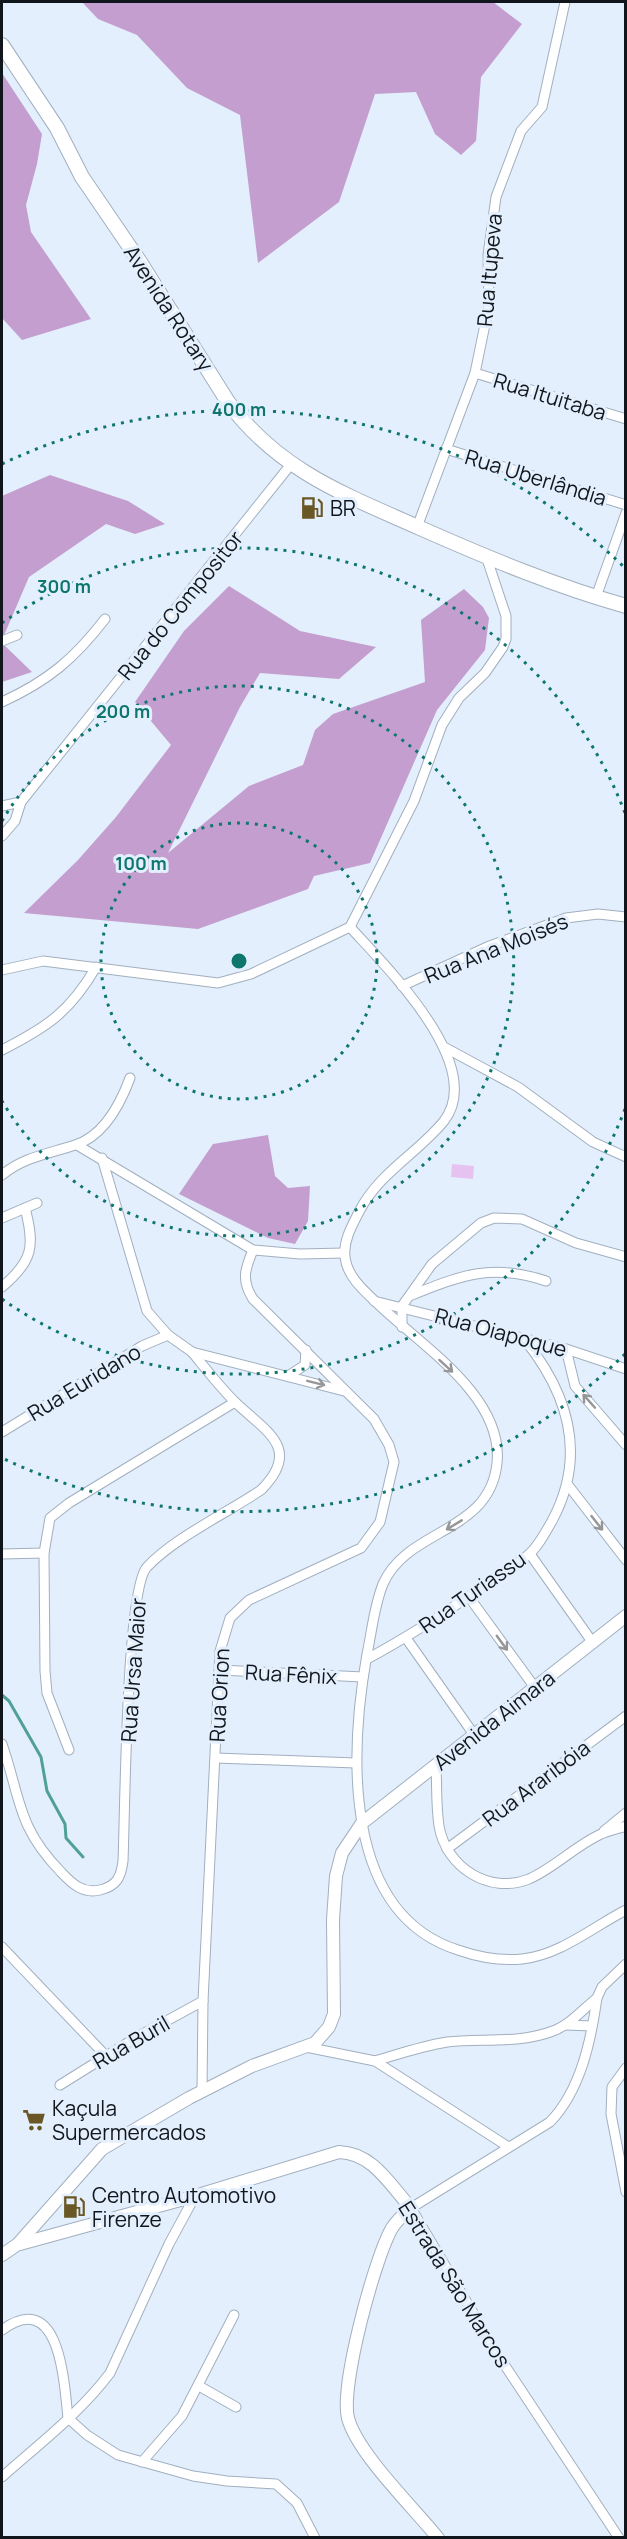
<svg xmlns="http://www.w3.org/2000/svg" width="627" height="2539" font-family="Manrope,sans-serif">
<rect width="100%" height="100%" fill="#e3effd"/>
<!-- green -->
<path fill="#e6c2f1" d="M 452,1164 L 474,1166 L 473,1179 L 451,1177 Z"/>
<!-- forest -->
<g fill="#c39ece">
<path d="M 82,2 L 493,2 L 522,24 L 481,77 L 476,141 L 461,155 L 435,134 L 416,92 L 375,94 L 339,202 L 258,263 L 240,115 L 187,88 L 137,35 L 98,19 Z"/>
<path d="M 2,73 L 42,134 L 37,164 L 26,205 L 31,232 L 91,319 L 22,340 L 2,318 Z"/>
<path d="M 50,475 L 128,501 L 165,524 L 135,534 L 106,524 L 29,577 L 2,640 L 2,496 Z"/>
<path d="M 229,586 L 300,631 L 376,647 L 339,679 L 260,673 L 240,707 L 168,853 L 249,786 L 303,765 L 315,730 L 333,714 L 425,682 L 421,620 L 464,589 L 483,607 L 489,618 L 485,650 L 437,710 L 370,863 L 314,876 L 308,889 L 198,929 L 24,913 L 78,860 L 116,817 L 171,745 L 135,702 L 184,631 Z"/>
<path d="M 2,643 L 32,672 L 2,682 Z"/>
<path d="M 268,1135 L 275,1176 L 288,1188 L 310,1186 L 308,1221 L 295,1244 L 268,1238 L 179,1194 L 213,1144 Z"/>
</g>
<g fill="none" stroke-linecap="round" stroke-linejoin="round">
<!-- stream -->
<path stroke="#51a098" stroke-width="3" d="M 2,1695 L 9,1701 L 41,1757 L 47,1791 L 65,1824 L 66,1838 L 83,1857"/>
<!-- street casing -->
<g stroke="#a1afbf" stroke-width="11">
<g id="street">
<path d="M 475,373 L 626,419"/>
<path d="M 446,449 L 626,505"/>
<path d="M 417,527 L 475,373 L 489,305 L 488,255 L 496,197 L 521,131 L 542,107 L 565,2"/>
<path d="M 596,597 L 626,513"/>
<path d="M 2,641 L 17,635"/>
<path d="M 2,702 C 48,681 74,659 105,619"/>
<path d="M 2,806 L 21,802"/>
<path d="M 2,836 L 15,821 L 21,802 L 292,463"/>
<path d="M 350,927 C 385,966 487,1065 444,1121 C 418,1153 380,1172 360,1210 C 353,1224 343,1240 345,1257 C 347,1276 363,1290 377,1303 C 420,1345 504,1396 497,1463 C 490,1534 407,1528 383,1584 C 374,1606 372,1631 367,1654 C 350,1750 341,1913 458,1950 C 478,1957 501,1961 522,1959 C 560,1955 593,1927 626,1910"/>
<path d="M 2,970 L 43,961 L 218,983 L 251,974 L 350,927 L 414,801 L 442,725 L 459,698 L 485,673 L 503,647 L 506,639 L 506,616 L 486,556"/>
<path d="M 402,986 L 487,947 L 566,918 L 598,914 L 626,917"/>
<path d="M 444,1047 L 518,1087 L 593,1142 L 626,1157"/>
<path d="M 2,1050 C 47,1027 70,1012 96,967"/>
<path d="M 77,1145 L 253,1250 L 300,1254 L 344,1253"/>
<path d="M 102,1158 L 147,1311 L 168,1335 L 192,1352 L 344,1391"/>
<path d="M 2,1175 C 24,1157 48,1154 75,1145 C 104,1136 120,1105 130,1078"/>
<path d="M 2,1218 L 37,1203"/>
<path d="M 2,1287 C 33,1261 35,1246 25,1208"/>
<path d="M 412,1295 C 462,1275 492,1263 546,1281"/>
<path d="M 374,1301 L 566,1349 L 626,1369"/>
<path d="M 402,1327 L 402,1306 L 432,1264 L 481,1223 L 494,1218 L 522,1219 L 576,1243 L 626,1257"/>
<path d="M 566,1349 L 575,1386 L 626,1445"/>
<path d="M 288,1376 L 305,1365 L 306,1350"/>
<path d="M 2,1432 L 142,1346 L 168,1335"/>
<path d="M 568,1485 L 626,1560"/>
<path d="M 2,1554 L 44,1553"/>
<path d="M 530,1554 L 593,1643"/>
<path d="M 469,1597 L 536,1689"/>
<path d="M 406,1638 L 475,1736"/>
<path d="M 367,1659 C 408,1637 448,1611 487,1584 C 500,1574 516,1566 528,1555 C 538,1547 545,1533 552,1521 C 587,1456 569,1395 525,1340"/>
<path d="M 220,1670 L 363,1677"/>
<path d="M 2,1744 C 21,1799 17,1827 61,1872 C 72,1884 83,1894 100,1890 C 117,1886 121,1877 123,1861 C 125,1816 126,1589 147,1567 C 174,1538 227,1513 261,1490 C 303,1448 265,1431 235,1402 C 219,1386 206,1369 192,1352"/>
<path d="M 69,1750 L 47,1693 L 45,1671 L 44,1553 L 50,1518 L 69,1503 L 235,1402"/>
<path d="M 216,1758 L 356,1763"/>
<path d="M 436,1766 C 437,1786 436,1806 439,1826 C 446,1867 489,1895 529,1879 C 554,1868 574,1847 599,1835 C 607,1831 617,1829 626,1826"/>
<path d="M 604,1831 L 626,1813"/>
<path d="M 447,1849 L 626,1716"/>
<path d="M 2,1947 L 106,2056"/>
<path d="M 566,2025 L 592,2026"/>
<path d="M 306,2047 L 375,2061 L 507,2146"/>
<path d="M 375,2061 C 399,2054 422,2046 447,2042 C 482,2038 519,2044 553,2031 C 570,2025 583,2009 597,1998"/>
<path d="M 626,2068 L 612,2087 L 611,2114 L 626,2192"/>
<path d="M 60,2085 L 137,2037 L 203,2001"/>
<path d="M 202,2091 L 203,2001 L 220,1651 L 230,1618 L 249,1600 L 361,1548 L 380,1522 L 394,1462 L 389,1445 L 374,1419 L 253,1299 C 241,1280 245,1269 253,1250"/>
<path d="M 2,2330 C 60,2288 64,2381 68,2418 L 87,2435 L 118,2455 L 193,2476 L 227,2481 L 276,2484 L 297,2503 L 315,2538"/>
<path d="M 199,2386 L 236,2407"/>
<path d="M 142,2462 L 182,2416 L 234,2315"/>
<path d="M 2,2477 C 39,2444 80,2413 110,2373 L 169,2244 L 195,2196"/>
<path d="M 619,2538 L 498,2355 L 411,2208 L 550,2122 C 581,2090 591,2040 597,1998 L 602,1987 L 626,1964"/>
</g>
</g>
<!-- secondary casing -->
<g stroke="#a1afbf" stroke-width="14">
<g id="secondary">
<path d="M 20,2244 L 195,2196 L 339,2152 C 373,2153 390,2185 411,2208 C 404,2214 397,2220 392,2228 C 375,2257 340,2386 348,2418 C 357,2453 414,2508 438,2538"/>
<path d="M 2,2255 L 18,2244 L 102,2149 L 189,2098 L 252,2066 L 315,2043 L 329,2027 L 334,2014 L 333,1920 L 336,1876 L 342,1853 L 362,1823 L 626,1616"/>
</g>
</g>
<!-- primary casing -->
<g stroke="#a1afbf" stroke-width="16">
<path id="primary" d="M 2,45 L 57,128 L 82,177 L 140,262 L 228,402 C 279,471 346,495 420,528 C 488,558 555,586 626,606"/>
</g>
<!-- street -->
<use href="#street" stroke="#fff" stroke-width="9"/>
<!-- secondary -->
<use href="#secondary" stroke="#fff" stroke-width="12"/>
<!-- primary -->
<use href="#primary" stroke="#fff" stroke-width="14"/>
</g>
<!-- one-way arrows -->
<defs><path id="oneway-shaft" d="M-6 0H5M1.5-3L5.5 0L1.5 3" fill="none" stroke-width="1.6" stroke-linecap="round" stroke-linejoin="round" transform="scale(1.5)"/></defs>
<g stroke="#949699">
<use href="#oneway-shaft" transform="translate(446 1366) rotate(42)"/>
<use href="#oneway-shaft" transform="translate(316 1383) rotate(14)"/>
<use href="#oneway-shaft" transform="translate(589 1401) rotate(-132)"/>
<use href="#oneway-shaft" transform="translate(597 1523) rotate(52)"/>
<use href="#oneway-shaft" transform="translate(454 1525) rotate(149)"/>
<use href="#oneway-shaft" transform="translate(502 1643) rotate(54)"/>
</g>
<!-- distance rings -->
<g fill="none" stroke="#0f766e" stroke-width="3" stroke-dasharray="3 6">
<circle cx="239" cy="961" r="138"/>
<path d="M2 821A275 275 0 1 1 2 1101"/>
<path d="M625 1109A413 413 0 0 1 2 1299M2 623A413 413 0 0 1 625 813"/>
<path d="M625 1354A551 551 0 0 1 2 1458M2 464A551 551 0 0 1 625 568"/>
</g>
<!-- icons -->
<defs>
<g id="fuel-bare" transform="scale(1.8)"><path d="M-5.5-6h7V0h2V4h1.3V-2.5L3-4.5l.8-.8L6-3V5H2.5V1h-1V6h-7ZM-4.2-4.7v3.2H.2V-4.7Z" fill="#6a5726" stroke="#e3effd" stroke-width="2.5" paint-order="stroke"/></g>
<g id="supermarket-bare" transform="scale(1.8)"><path d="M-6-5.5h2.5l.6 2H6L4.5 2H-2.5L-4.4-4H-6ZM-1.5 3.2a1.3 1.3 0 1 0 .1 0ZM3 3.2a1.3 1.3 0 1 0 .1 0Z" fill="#6a5726" stroke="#e3effd" stroke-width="2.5" paint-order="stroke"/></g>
</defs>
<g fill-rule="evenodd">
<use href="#fuel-bare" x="312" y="508"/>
<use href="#supermarket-bare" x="34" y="2120"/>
<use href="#fuel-bare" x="74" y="2207"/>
</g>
<g text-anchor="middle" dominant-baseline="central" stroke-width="6" stroke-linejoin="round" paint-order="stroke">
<!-- street labels -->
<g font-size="21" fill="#11161c" stroke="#e3effd">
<text transform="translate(489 270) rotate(-85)">Rua Itupeva</text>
<text transform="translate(169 308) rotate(57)">Avenida Rotary</text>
<text transform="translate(550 396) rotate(17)">Rua Ituitaba</text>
<text transform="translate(536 477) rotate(17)">Rua Uberlândia</text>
<text transform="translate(180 605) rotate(-51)">Rua do Compositor</text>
<text transform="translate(496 948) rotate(-22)">Rua Ana Moisés</text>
<text transform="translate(501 1332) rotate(15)">Rua Oiapoque</text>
<text transform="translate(84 1382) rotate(-31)">Rua Euridano</text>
<text transform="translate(472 1592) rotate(-35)">Rua Turiassu</text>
<text transform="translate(133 1670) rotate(-86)">Rua Ursa Maior</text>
<text transform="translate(291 1674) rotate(3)">Rua Fênix</text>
<text transform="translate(219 1695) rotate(-87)">Rua Orion</text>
<text transform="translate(494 1720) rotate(-38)">Avenida Aimara</text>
<text transform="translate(536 1783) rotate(-37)">Rua Araribóia</text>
<text transform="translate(131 2042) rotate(-30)">Rua Buril</text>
<text transform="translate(455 2284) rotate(58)">Estrada São Marcos</text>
</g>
<!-- poi labels -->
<g font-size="21" fill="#11161c" stroke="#e3effd" text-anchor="start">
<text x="330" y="508">BR</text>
<text x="52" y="2108">Kaçula<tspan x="52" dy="24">Supermercados</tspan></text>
<text x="92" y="2195">Centro Automotivo<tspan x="92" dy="24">Firenze</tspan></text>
</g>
</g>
<circle cx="239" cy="961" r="9" fill="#0f766e" stroke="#e3effd" stroke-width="3"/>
<g font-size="18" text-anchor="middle" font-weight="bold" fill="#0f766e" stroke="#e3effd" stroke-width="6" stroke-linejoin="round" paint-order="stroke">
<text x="239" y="416">400 m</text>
<text x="64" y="593">300 m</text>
<text x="123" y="718">200 m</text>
<text x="141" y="870">100 m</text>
</g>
<!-- border -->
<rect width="627" height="2539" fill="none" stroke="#11161c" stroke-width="6"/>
</svg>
